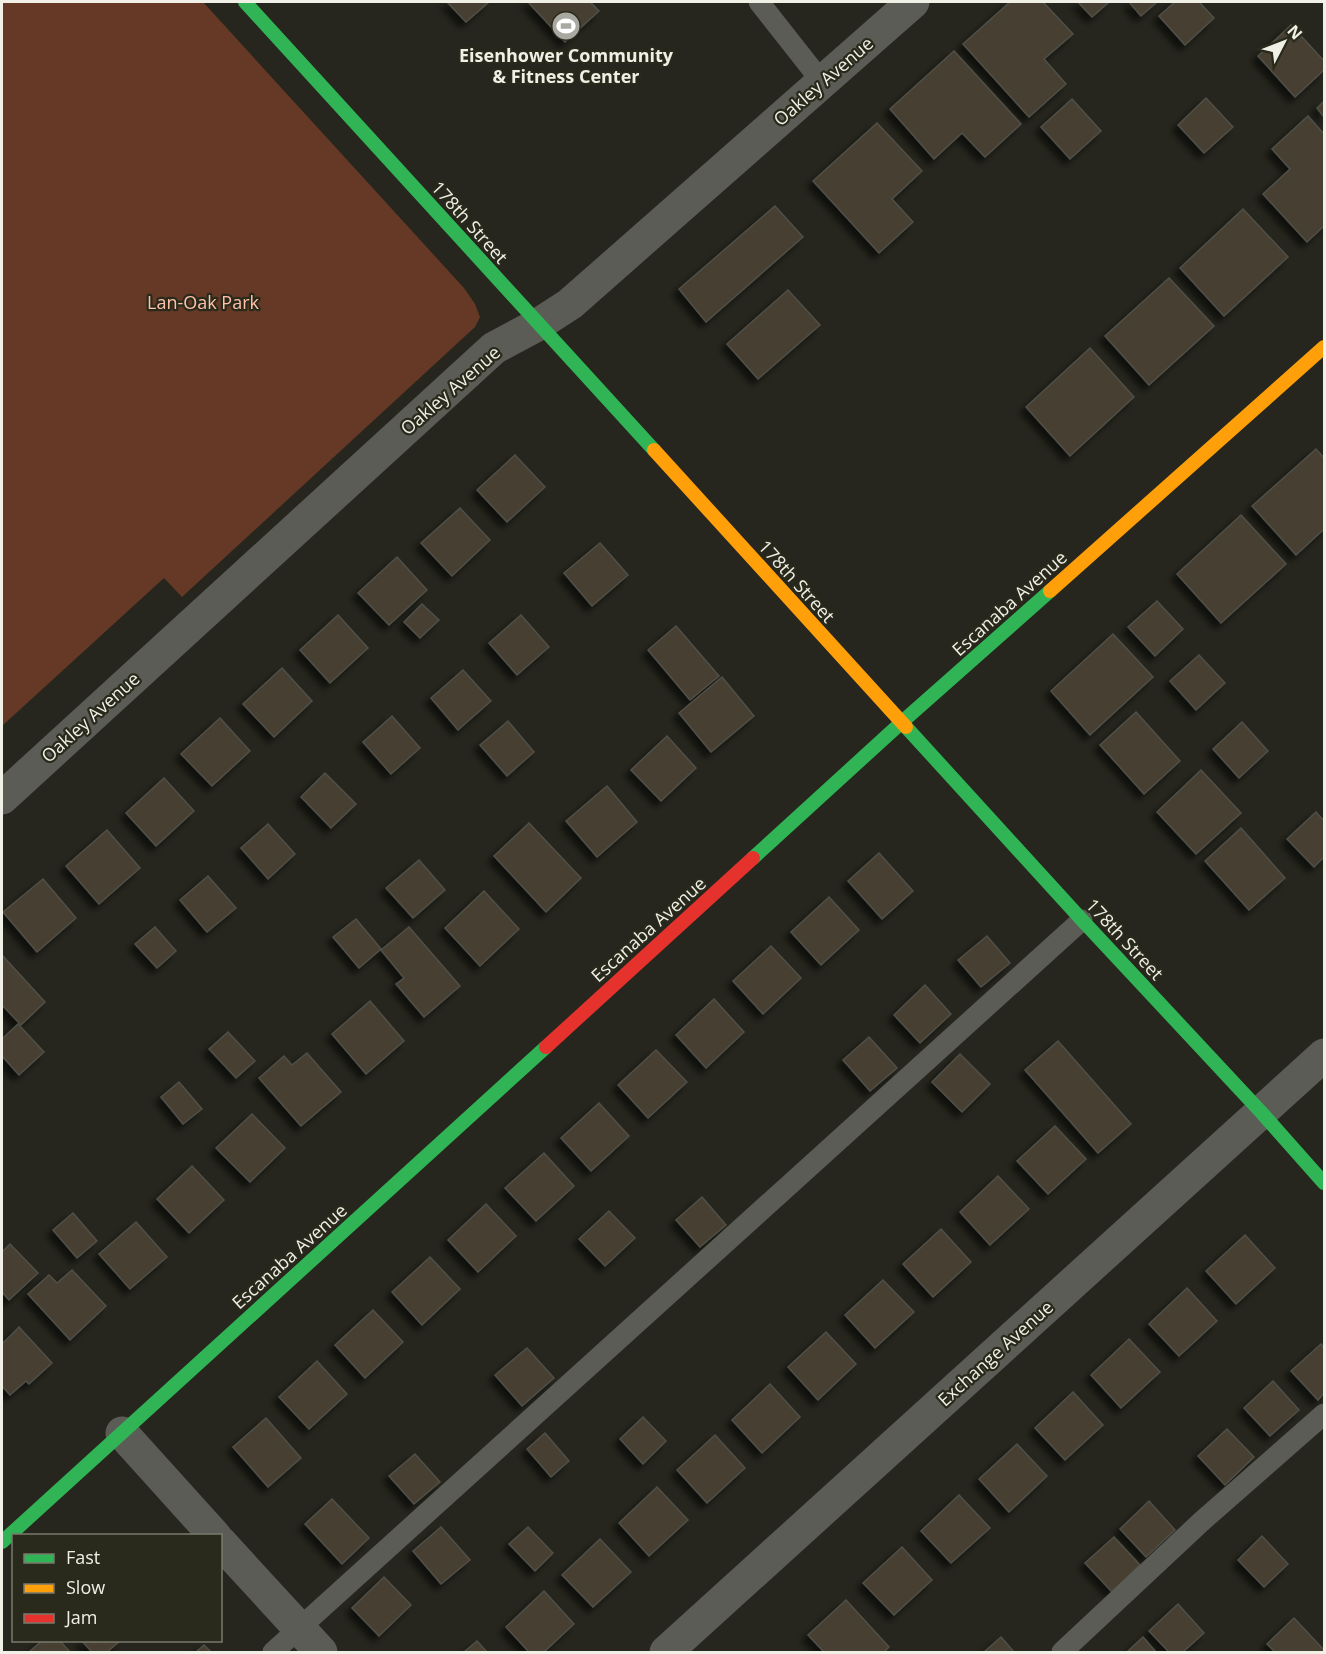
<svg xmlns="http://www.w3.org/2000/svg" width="1326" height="1654" font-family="'Open Sans',sans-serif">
<defs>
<filter id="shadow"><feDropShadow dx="-5.5" dy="5.5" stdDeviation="3" flood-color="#0009"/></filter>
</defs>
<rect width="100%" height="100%" fill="#26261e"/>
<!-- green -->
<path fill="#653926" d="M 2,2 L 203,2 L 464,288 L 475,304 L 480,317 L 475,327 L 182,597 L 164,578 L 2,726 Z"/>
<!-- building -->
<g fill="#464031" stroke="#504f48" stroke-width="1.5" filter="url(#shadow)">
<path d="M 447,2 L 489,2 L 466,22 Z"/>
<path d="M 528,2 L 590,2 L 599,11 L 565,42 Z"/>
<path d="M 1010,2 L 1043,2 L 1073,34 L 1044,59 L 1066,84 L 1029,117 L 963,44 Z"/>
<path d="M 1078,2 L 1109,2 L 1092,17 Z"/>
<path d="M 1129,2 L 1157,2 L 1141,16 Z"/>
<path d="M 1175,2 L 1199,2 L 1214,18 L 1185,45 L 1159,16 Z"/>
<path d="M 1291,25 L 1324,61 L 1324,70 L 1295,97 L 1258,56 Z"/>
<path d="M 954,51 L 1021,124 L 985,157 L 962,133 L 934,159 L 890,109 Z"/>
<path d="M 1206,98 L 1233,127 L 1204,153 L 1178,125 Z"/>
<path d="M 1072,99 L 1101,131 L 1070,159 L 1041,127 Z"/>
<path d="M 1324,101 L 1324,117 L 1317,108 Z"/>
<path d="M 1308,116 L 1324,134 L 1324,226 L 1307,242 L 1263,194 L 1290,169 L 1272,149 Z"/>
<path d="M 877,123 L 922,171 L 892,199 L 913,222 L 879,253 L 813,181 Z"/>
<path d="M 775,206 L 803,237 L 706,322 L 679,289 Z"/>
<path d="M 1243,209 L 1288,257 L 1224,316 L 1180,268 Z"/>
<path d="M 1169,278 L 1214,326 L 1149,385 L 1105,336 Z"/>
<path d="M 788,290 L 820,325 L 758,379 L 727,344 Z"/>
<path d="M 1090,348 L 1134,397 L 1070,456 L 1026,407 Z"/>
<path d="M 1316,449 L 1324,458 L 1324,531 L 1323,530 L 1296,555 L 1252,506 Z"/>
<path d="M 515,455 L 545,487 L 507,522 L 477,490 Z"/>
<path d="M 460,508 L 490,540 L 452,576 L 421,543 Z"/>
<path d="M 1241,515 L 1286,564 L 1221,623 L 1177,574 Z"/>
<path d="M 600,543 L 628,575 L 592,606 L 564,573 Z"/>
<path d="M 397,557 L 427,590 L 389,625 L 358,593 Z"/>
<path d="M 1157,601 L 1183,629 L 1155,656 L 1128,627 Z"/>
<path d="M 422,604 L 439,620 L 420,638 L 404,622 Z"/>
<path d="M 338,615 L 368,648 L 330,683 L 300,650 Z"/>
<path d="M 521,615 L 549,647 L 517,675 L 489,643 Z"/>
<path d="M 676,626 L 719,676 L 690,700 L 648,650 Z"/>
<path d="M 1113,634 L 1153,677 L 1090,735 L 1051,691 Z"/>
<path d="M 1199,655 L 1225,683 L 1196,710 L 1170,681 Z"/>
<path d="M 282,668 L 312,701 L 274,737 L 243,704 Z"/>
<path d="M 463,670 L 491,701 L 458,730 L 431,698 Z"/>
<path d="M 722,677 L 754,716 L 711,752 L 679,713 Z"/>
<path d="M 1136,712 L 1180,761 L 1144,794 L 1100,745 Z"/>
<path d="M 392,716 L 420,748 L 391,774 L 363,742 Z"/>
<path d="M 220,718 L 250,751 L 212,786 L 181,754 Z"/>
<path d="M 508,721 L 534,752 L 507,776 L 480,745 Z"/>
<path d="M 1242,722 L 1268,751 L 1239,778 L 1213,749 Z"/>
<path d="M 667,736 L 696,768 L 661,801 L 631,770 Z"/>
<path d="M 1201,770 L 1241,813 L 1196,854 L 1157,812 Z"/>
<path d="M 325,773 L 356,804 L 331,828 L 301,797 Z"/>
<path d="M 164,778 L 194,811 L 156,846 L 126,813 Z"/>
<path d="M 607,786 L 637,822 L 597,857 L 566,821 Z"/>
<path d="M 1316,812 L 1324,821 L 1324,857 L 1314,867 L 1287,839 Z"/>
<path d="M 529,823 L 581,878 L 546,912 L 494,856 Z"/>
<path d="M 268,824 L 295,854 L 268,879 L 241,848 Z"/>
<path d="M 1241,828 L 1285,878 L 1249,910 L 1205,861 Z"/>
<path d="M 107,830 L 140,868 L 99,904 L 66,866 Z"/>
<path d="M 879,853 L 913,891 L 882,919 L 848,881 Z"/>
<path d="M 419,860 L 445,890 L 413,918 L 386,888 Z"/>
<path d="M 208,876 L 236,908 L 207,932 L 180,900 Z"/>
<path d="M 43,879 L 76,918 L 37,952 L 3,912 Z"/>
<path d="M 484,891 L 519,929 L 480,966 L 445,928 Z"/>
<path d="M 829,897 L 859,930 L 821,965 L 791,932 Z"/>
<path d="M 356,919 L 381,949 L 359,968 L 333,937 Z"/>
<path d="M 155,927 L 176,951 L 157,968 L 135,944 Z"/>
<path d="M 409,927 L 460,986 L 424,1017 L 396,984 L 404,978 L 381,950 Z"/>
<path d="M 987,936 L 1010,963 L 981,987 L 958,960 Z"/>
<path d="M 771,946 L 801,978 L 763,1014 L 733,981 Z"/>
<path d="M 2,955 L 45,1002 L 21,1025 L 2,1005 Z"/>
<path d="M 925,985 L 951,1014 L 920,1043 L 894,1015 Z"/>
<path d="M 714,999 L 744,1032 L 706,1068 L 676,1035 Z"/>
<path d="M 370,1001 L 404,1041 L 366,1074 L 332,1034 Z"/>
<path d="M 18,1024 L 44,1052 L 19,1075 L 2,1056 L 2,1039 Z"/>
<path d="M 228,1032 L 255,1061 L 236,1078 L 209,1049 Z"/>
<path d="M 869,1037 L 897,1068 L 870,1091 L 843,1060 Z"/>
<path d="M 1058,1041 L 1131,1124 L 1098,1153 L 1025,1070 Z"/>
<path d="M 656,1050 L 687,1082 L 648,1118 L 618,1085 Z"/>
<path d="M 307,1053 L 341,1092 L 301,1126 L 259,1078 L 284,1056 L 292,1065 Z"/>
<path d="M 960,1054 L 990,1084 L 962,1112 L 932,1082 Z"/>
<path d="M 179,1082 L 202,1109 L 183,1124 L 161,1097 Z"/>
<path d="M 599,1103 L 629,1136 L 591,1171 L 561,1138 Z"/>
<path d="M 252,1114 L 285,1148 L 250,1182 L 216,1148 Z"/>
<path d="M 1055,1126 L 1086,1159 L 1048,1194 L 1017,1161 Z"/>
<path d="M 544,1153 L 574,1186 L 536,1221 L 505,1188 Z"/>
<path d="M 192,1166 L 224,1200 L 189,1233 L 157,1199 Z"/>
<path d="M 998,1176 L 1029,1209 L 990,1245 L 960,1212 Z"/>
<path d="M 702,1197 L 726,1225 L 700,1247 L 676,1220 Z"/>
<path d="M 486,1204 L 516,1236 L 478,1272 L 448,1240 Z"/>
<path d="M 609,1211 L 635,1238 L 605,1266 L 579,1239 Z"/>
<path d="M 73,1213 L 97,1241 L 77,1258 L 53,1230 Z"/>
<path d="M 136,1222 L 167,1257 L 130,1289 L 99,1254 Z"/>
<path d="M 941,1229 L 971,1262 L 933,1297 L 903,1264 Z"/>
<path d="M 1245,1235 L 1275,1268 L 1236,1304 L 1206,1271 Z"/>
<path d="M 10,1244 L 38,1273 L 9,1300 L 2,1292 L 2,1252 Z"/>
<path d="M 430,1257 L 460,1289 L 422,1325 L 392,1292 Z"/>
<path d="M 72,1270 L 106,1306 L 70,1340 L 28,1294 L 49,1275 L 57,1283 Z"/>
<path d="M 883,1280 L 914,1312 L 875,1348 L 845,1315 Z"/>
<path d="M 1187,1288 L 1217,1321 L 1179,1356 L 1149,1324 Z"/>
<path d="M 373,1310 L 403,1342 L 365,1378 L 335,1345 Z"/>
<path d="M 19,1327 L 52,1363 L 29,1384 L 26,1381 L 10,1395 L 2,1386 L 2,1344 Z"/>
<path d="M 826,1332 L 856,1364 L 818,1400 L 788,1367 Z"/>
<path d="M 1129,1339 L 1160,1372 L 1121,1408 L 1091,1375 Z"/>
<path d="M 1321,1344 L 1324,1348 L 1324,1393 L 1318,1400 L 1291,1371 Z"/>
<path d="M 527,1348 L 554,1378 L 522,1406 L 495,1375 Z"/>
<path d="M 317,1361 L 347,1394 L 309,1429 L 279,1397 Z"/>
<path d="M 1273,1381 L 1299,1410 L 1270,1436 L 1244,1408 Z"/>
<path d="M 770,1384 L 800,1417 L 762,1453 L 732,1420 Z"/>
<path d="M 1073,1392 L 1103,1425 L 1065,1460 L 1035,1428 Z"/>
<path d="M 643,1417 L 666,1441 L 643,1464 L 620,1439 Z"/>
<path d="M 266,1418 L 301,1458 L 268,1487 L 233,1447 Z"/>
<path d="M 1227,1429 L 1254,1457 L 1225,1485 L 1198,1456 Z"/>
<path d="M 545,1433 L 569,1461 L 551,1477 L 527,1449 Z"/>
<path d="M 715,1435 L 745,1468 L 707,1503 L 677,1470 Z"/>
<path d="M 1017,1444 L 1047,1476 L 1009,1512 L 979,1479 Z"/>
<path d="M 415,1454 L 440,1482 L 414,1504 L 389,1476 Z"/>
<path d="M 657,1487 L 688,1520 L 649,1556 L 619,1523 Z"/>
<path d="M 959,1495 L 990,1528 L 951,1563 L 921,1531 Z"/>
<path d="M 332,1499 L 369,1538 L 342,1564 L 305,1524 Z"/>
<path d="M 1149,1501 L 1175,1530 L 1146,1557 L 1120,1529 Z"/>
<path d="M 441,1527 L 470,1560 L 441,1584 L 413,1551 Z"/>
<path d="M 528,1527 L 553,1553 L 535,1571 L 509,1544 Z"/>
<path d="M 1262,1536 L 1288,1564 L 1264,1587 L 1238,1560 Z"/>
<path d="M 1114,1537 L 1140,1565 L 1112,1592 L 1085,1563 Z"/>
<path d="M 600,1539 L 631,1572 L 593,1607 L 562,1575 Z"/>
<path d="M 902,1547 L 932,1580 L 894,1615 L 863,1583 Z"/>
<path d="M 384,1577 L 411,1605 L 379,1636 L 352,1608 Z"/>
<path d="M 544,1591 L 574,1624 L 544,1652 L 529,1652 L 506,1627 Z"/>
<path d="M 846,1600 L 889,1647 L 884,1652 L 824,1652 L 808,1635 Z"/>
<path d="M 1178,1604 L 1204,1633 L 1183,1652 L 1169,1652 L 1149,1631 Z"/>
<path d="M 1294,1618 L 1324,1650 L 1324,1652 L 1275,1652 L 1267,1644 Z"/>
<path d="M 1001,1637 L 1014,1652 L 984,1652 Z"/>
<path d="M 1143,1637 L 1156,1652 L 1127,1652 Z"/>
<path d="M 43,1640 L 59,1640 L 70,1652 L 29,1652 Z"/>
<path d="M 81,1640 L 121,1640 L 107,1652 L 92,1652 Z"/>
<path d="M 477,1641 L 487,1652 L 464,1652 Z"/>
<path d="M 204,1645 L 211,1652 L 196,1652 Z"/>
</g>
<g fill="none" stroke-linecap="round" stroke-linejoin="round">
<!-- lane -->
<g stroke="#5c5c56" stroke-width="21">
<path d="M 759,2 L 822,82"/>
<path d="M 273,1652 L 1082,920"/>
<path d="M 1062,1652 L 1201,1522 L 1324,1414"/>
</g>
<!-- street -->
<g stroke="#5c5c56" stroke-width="33">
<path d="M 2,798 L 494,348 L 539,324 L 570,304 L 913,2"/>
<path d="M 122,1433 L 215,1536"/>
<path d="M 220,1542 L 321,1652"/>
<path d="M 666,1652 L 1324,1055"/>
</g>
<!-- fast -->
<g stroke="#30b455" stroke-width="14">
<path d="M 245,2 L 654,450"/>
<path d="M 906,727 L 1082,920 L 1261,1112 L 1324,1183"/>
<path d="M 753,858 L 902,722 L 1050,591"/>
<path d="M 2,1542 L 546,1047"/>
</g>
<!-- slow -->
<g stroke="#ff9f0a" stroke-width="14">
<path d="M 654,450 L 906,727"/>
<path d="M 1050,591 L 1324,347"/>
</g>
<!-- jam -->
<path stroke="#e5322d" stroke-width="14" d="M 546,1047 L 753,858"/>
</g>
<!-- icons -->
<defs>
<g id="stadium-disc" transform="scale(1.5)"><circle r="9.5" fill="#a9a9a1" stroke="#292a1b"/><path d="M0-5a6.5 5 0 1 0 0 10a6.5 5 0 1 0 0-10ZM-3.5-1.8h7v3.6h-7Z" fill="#fff"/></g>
</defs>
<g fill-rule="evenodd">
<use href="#stadium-disc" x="566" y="26"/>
</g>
<g text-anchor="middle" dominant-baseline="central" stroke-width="4.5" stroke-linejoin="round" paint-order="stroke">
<!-- poi labels -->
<g font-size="18" font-weight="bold" fill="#f0f0e7" stroke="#292a1b">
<text x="566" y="55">Eisenhower Community<tspan x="566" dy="21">&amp; Fitness Center</tspan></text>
</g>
<!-- street labels -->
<g font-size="18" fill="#f0f0e7" stroke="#292a1b">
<text transform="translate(823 81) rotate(-41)">Oakley Avenue</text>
<text transform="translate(470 222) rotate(48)">178th Street</text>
<text transform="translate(450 390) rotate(-41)">Oakley Avenue</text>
<text transform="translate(797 581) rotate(48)">178th Street</text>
<text transform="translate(1009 603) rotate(-42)">Escanaba Avenue</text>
<text transform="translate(90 717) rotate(-42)">Oakley Avenue</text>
<text transform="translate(648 929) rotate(-42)">Escanaba Avenue</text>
<text transform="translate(1125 939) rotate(47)">178th Street</text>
<text transform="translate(289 1256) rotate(-42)">Escanaba Avenue</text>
<text transform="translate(995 1353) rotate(-42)">Exchange Avenue</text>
</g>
<!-- park labels -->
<g font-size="18" fill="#ffc2a9" stroke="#292a1b">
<text x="203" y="302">Lan-Oak Park</text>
</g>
</g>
<!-- border -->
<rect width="1326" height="1654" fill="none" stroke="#f0f0e7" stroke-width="6"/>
<!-- legend -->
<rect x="12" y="1534" width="210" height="108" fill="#292a1b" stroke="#79796d" stroke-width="1.5"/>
<rect x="24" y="1554" width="30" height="9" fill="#30b455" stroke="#79796d" stroke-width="1.5"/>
<text x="66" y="1564" font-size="18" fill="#f0f0e7">Fast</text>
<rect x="24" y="1584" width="30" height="9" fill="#ff9f0a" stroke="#79796d" stroke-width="1.5"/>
<text x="66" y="1594" font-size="18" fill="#f0f0e7">Slow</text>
<rect x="24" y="1614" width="30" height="9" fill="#e5322d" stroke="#79796d" stroke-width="1.5"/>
<text x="66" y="1624" font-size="18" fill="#f0f0e7">Jam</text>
<!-- north arrow -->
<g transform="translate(1284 42) rotate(48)" stroke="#292a1b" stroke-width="4.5" paint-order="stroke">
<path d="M0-4.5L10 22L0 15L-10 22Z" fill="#f0f0e7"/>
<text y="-9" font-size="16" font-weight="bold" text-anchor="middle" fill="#f0f0e7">N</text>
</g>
</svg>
